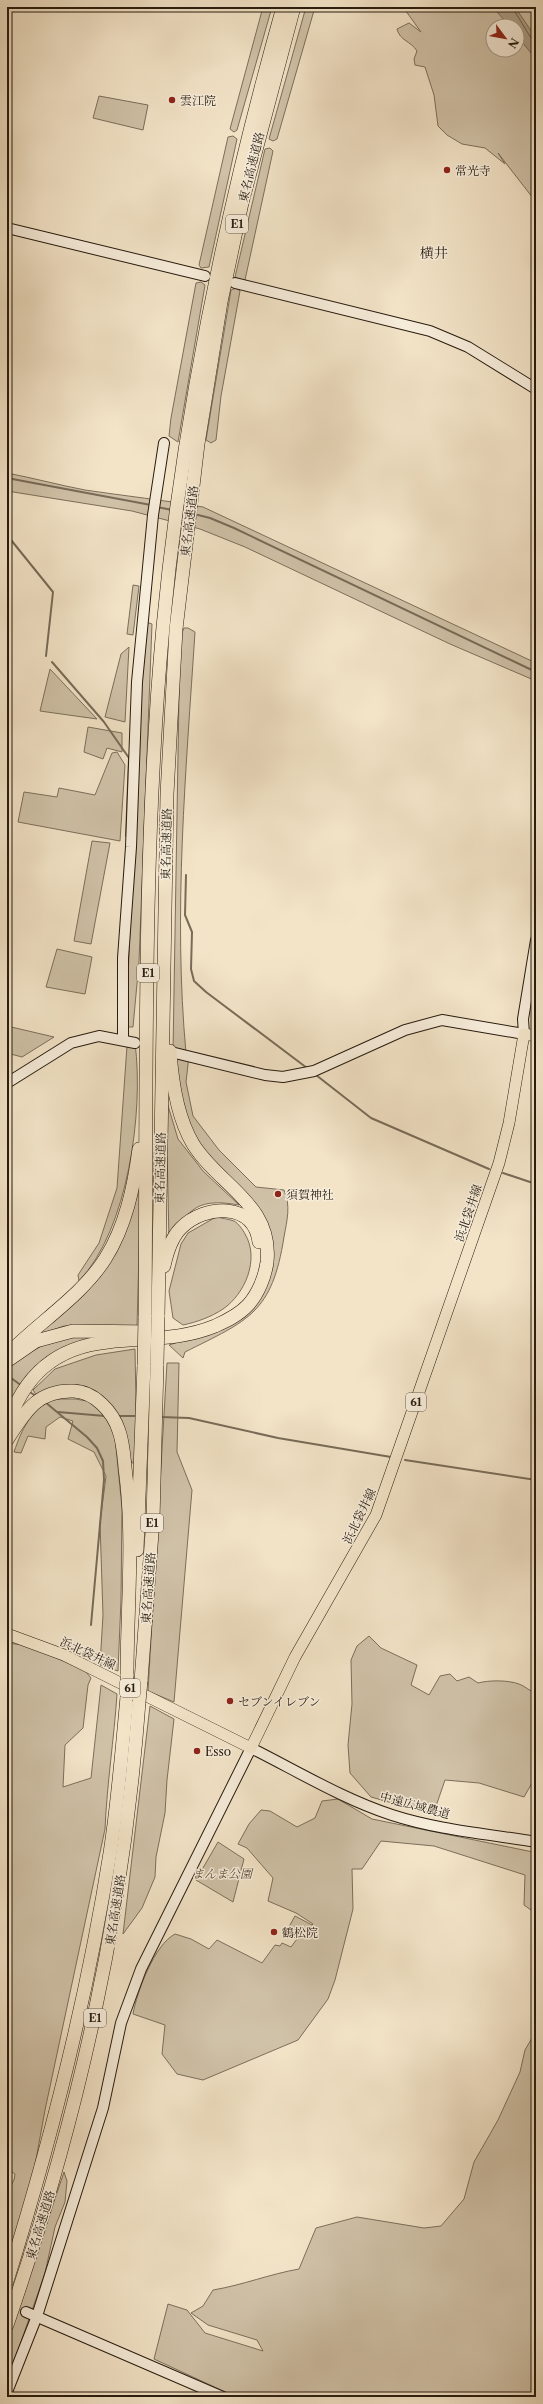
<svg xmlns="http://www.w3.org/2000/svg" width="543" height="2404" font-family="'Libre Caslon Text','Noto Serif JP',serif">
<rect width="100%" height="100%" fill="#f3e4c8"/>
<filter id="stains"><feTurbulence type="fractalNoise" baseFrequency=".005" numOctaves="4"/><feColorMatrix values="0 0 0 0 .2 0 0 0 0 .09 0 0 0 0 .02 0 0 0 .5 -.17"/></filter>
<radialGradient id="worn" r=".72"><stop offset=".6" stop-color="#630" stop-opacity="0"/><stop offset="1" stop-color="#630" stop-opacity=".3"/></radialGradient>
<!-- green -->
<g fill="#d0c2a8" stroke="#7c6e5b" fill-rule="evenodd">
<path d="M 263,7 L 272,7 L 237,130 L 234,132 L 230,129 Z"/>
<path d="M 306,7 L 315,7 L 277,139 L 273,141 L 269,139 Z"/>
<path d="M 403,7 L 536,7 L 536,202 L 498,153 L 505,164 L 485,148 L 462,144 L 447,135 L 438,126 L 434,95 L 425,67 L 415,65 L 414,59 L 417,51 C 411,41 400,41 397,29 L 409,23 L 421,32 ZM 493,26 L 517,26 L 517,50 L 493,50 Z"/>
<path d="M 99,96 L 148,105 L 143,130 L 93,118 Z"/>
<path d="M 233,136 L 237,139 L 209,267 L 201,268 L 199,265 L 228,137 Z"/>
<path d="M 270,148 L 273,151 L 245,280 L 243,281 L 235,277 L 265,149 Z"/>
<path d="M 201,282 L 205,285 L 178,442 L 169,436 L 171,418 L 196,283 Z"/>
<path d="M 236,288 L 240,291 L 221,396 L 216,440 L 211,443 L 206,440 L 231,290 Z"/>
<path d="M 7,473 C 33,478 59,485 85,490 C 125,496 164,500 203,507 L 536,663 L 536,681 L 450,644 L 245,547 L 200,529 L 132,511 L 7,491 Z"/>
<path d="M 133,585 L 139,586 L 133,635 L 127,634 Z"/>
<path d="M 143,621 L 152,624 L 139,962 L 133,1027 L 126,1027 Z"/>
<path d="M 184,628 L 188,628 L 195,632 C 186,771 173,913 186,1053 L 173,1052 L 180,638 Z"/>
<path d="M 129,647 L 125,722 L 105,717 L 121,654 Z"/>
<path d="M 50,669 L 97,719 L 40,711 Z"/>
<path d="M 88,727 L 122,733 L 122,752 L 107,748 L 103,759 L 84,752 Z"/>
<path d="M 117,752 L 125,765 L 120,841 L 18,822 L 24,792 L 57,797 L 59,788 L 95,795 L 112,753 Z"/>
<path d="M 92,841 L 110,843 L 91,944 L 74,941 Z"/>
<path d="M 57,949 L 92,957 L 85,994 L 46,987 Z"/>
<path d="M 7,1026 L 54,1037 L 22,1057 L 7,1053 Z"/>
<path d="M 135,1043 C 144,1111 128,1230 79,1281 L 78,1275 L 99,1243 L 117,1188 L 127,1046 Z"/>
<path d="M 170,1054 L 189,1056 L 186,1082 L 193,1116 L 219,1150 L 256,1187 L 284,1190 C 291,1206 287,1220 284,1237 C 272,1313 249,1320 185,1352 L 183,1358 L 169,1345 L 204,1334 L 257,1298 L 266,1229 L 225,1179 L 183,1120 Z"/>
<path d="M 166,1099 L 178,1139 L 203,1171 L 239,1205 C 199,1198 189,1207 169,1241 Z"/>
<path d="M 141,1180 L 137,1326 L 64,1326 L 33,1337 L 107,1266 Z"/>
<path d="M 216,1217 C 221,1218 228,1219 234,1221 C 238,1223 243,1230 245,1234 C 260,1259 245,1294 223,1309 C 211,1317 197,1322 183,1325 L 173,1318 L 169,1291 L 181,1244 L 188,1233 Z"/>
<path d="M 79,1335 L 139,1337 L 76,1343 L 7,1411 L 7,1366 L 10,1363 L 51,1341 Z"/>
<path d="M 135,1349 L 137,1462 L 132,1463 L 116,1426 L 102,1402 L 76,1391 L 39,1399 L 33,1390 L 55,1369 L 96,1355 Z"/>
<path d="M 167,1363 L 179,1363 L 177,1452 L 192,1490 L 174,1702 L 148,1691 Z"/>
<path d="M 50,1399 L 76,1399 L 101,1404 L 115,1438 L 122,1508 L 121,1600 L 118,1671 L 100,1665 L 103,1615 L 100,1523 L 106,1476 L 94,1452 L 68,1439 L 73,1421 L 60,1417 L 46,1427 L 45,1439 L 28,1436 L 21,1453 L 14,1452 C 23,1426 29,1416 50,1399 Z"/>
<path d="M 369,1636 L 381,1648 L 417,1665 L 411,1685 L 429,1695 L 440,1676 L 450,1674 L 457,1681 L 469,1677 L 478,1683 C 489,1680 508,1680 519,1684 C 525,1686 529,1691 536,1693 L 536,1776 L 524,1797 L 479,1783 L 445,1780 L 435,1809 L 417,1810 L 371,1797 L 350,1773 L 348,1745 L 352,1704 L 351,1660 L 357,1646 Z"/>
<path d="M 7,1643 L 32,1646 L 86,1672 L 91,1678 L 88,1685 L 83,1728 L 65,1745 L 63,1787 L 91,1778 L 101,1685 L 117,1694 C 114,1739 107,1783 105,1829 L 45,2110 L 31,2187 L 7,2258 L 7,2192 L 14,2180 L 15,2174 L 7,2168 Z"/>
<path d="M 150,1706 L 174,1719 L 167,1780 L 165,1813 L 156,1857 L 155,1877 L 142,1908 L 123,1934 Z"/>
<path d="M 338,1799 L 372,1819 L 533,1852 L 536,1858 L 536,1902 L 531,1910 L 524,1905 L 525,1875 L 434,1846 L 381,1841 L 362,1869 L 352,1869 L 353,1909 L 335,1980 L 328,1999 L 298,2040 L 203,2080 L 177,2074 L 162,2054 L 165,2025 L 133,2014 C 137,1992 154,1945 175,1934 L 191,1939 L 209,1949 L 217,1940 L 262,1963 L 275,1945 L 280,1946 L 282,1943 L 291,1947 L 297,1939 L 286,1932 L 295,1916 L 312,1925 L 313,1924 L 296,1913 L 268,1901 L 273,1878 L 247,1848 L 238,1844 L 249,1824 L 261,1810 L 270,1811 L 297,1827 L 315,1818 L 322,1801 Z"/>
<path d="M 218,1842 L 244,1859 L 233,1902 L 196,1880 Z"/>
<path d="M 536,2031 L 536,2397 L 236,2397 L 154,2359 L 168,2304 L 187,2310 L 205,2333 L 263,2351 L 257,2340 L 208,2325 L 191,2313 L 203,2306 L 213,2290 C 243,2285 270,2274 299,2269 L 316,2228 L 357,2217 L 424,2228 L 441,2226 L 464,2199 L 474,2162 L 498,2120 L 520,2072 L 525,2050 Z"/>
<path d="M 64,2172 L 67,2181 L 65,2202 L 55,2227 L 45,2273 L 7,2382 L 7,2342 Z"/>
</g>
<!-- water -->
<path fill="#aea089" stroke="#786b58" d="M 493,7 L 515,7 L 536,38 L 536,59 L 517,36 L 517,26 L 509,26 Z"/>
<g fill="none" stroke-linecap="round" stroke-linejoin="round">
<!-- shore -->
<path stroke="#6a5e4c" stroke-width="1" d="M 512,7 L 531,38 L 536,39"/>
<!-- stream -->
<g stroke="#786b58" stroke-width="2">
<path d="M 7,478 L 151,505"/>
<path d="M 157,507 L 172,510"/>
<path d="M 194,514 L 210,518 L 234,528 L 536,672"/>
<path d="M 7,535 L 53,592 L 46,656"/>
<path d="M 52,662 L 104,722 L 129,758 L 126,836"/>
<path d="M 186,875 L 185,915 L 192,932 L 191,969 L 194,981 L 206,992 L 307,1068"/>
<path d="M 316,1075 L 371,1118 L 489,1169"/>
<path d="M 503,1173 L 536,1184"/>
<path d="M 7,1375 L 22,1386"/>
<path d="M 28,1391 L 36,1396"/>
<path d="M 45,1402 L 87,1437 L 97,1448 L 103,1461 L 104,1480 L 91,1625"/>
<path d="M 58,1412 L 105,1416"/>
<path d="M 117,1416 L 137,1416"/>
<path d="M 161,1417 L 189,1418 L 278,1438 L 391,1457"/>
<path d="M 405,1460 L 536,1480"/>
</g>
<!-- secondary casing -->
<g stroke="#271b0e" stroke-width="12">
<g id="secondary">
<path d="M 7,228 L 205,276"/>
<path d="M 235,283 L 430,331 L 468,347 L 536,389"/>
<path d="M 123,1040 L 123,958 L 131,847 L 137,682 L 153,515 L 164,443"/>
<path d="M 175,1053 L 265,1075 L 283,1077 L 314,1071 L 405,1030 L 442,1020 L 524,1034 L 523,1019 L 536,940"/>
<path d="M 7,1083 L 71,1043 L 99,1036 L 135,1043"/>
<path d="M 26,2312 L 223,2397"/>
<path d="M 7,2392 L 37,2316 L 103,2108 L 121,2023 L 141,1969 L 251,1748 C 297,1771 343,1799 392,1815 C 438,1830 489,1834 536,1842"/>
</g>
</g>
<!-- primary casing -->
<g stroke="#271b0e" stroke-width="12">
<path id="primary" d="M 7,1634 L 64,1655 L 251,1748 L 295,1657 L 376,1515 L 499,1163 L 509,1123 L 524,1034 L 536,1036"/>
</g>
<!-- highway casing -->
<g stroke="#271b0e" stroke-width="14">
<g id="highway">
<path d="M 164,1266 C 167,1252 171,1238 181,1228 C 205,1204 254,1202 259,1242"/>
<path d="M 158,1317 L 167,794 L 176,629 L 198,444 L 221,302 L 242,203 L 294,7"/>
<path d="M 145,1318 C 147,1088 142,856 163,627 C 183,414 225,212 283,7"/>
<path d="M 11,1351 C 41,1321 82,1295 105,1259 C 126,1226 134,1186 139,1149"/>
<path d="M 7,1361 L 36,1341 L 73,1331 L 151,1332"/>
<path d="M 7,1427 C 23,1376 55,1347 108,1342 C 146,1337 178,1341 215,1326 C 226,1321 239,1315 248,1305 C 258,1294 265,1277 267,1262 C 273,1204 219,1186 193,1144 C 177,1117 172,1083 170,1051"/>
<path d="M 7,1440 C 25,1412 37,1390 73,1391 C 94,1391 113,1412 119,1431 C 124,1445 124,1461 126,1476 C 134,1542 127,1610 127,1676"/>
<path d="M 137,1550 L 144,1365"/>
<path d="M 141,1681 L 153,1519 L 157,1364"/>
<path d="M 7,2281 C 51,2141 87,1998 110,1853 C 118,1802 122,1749 127,1697"/>
<path d="M 7,2325 C 78,2120 123,1919 139,1702"/>
</g>
</g>
<!-- secondary -->
<use href="#secondary" stroke="#f7eddb" stroke-width="10"/>
<!-- primary -->
<use href="#primary" stroke="#f3e4c8" stroke-width="11"/>
<!-- highway -->
<use href="#highway" stroke="#f3e4c8" stroke-width="13"/>
<!-- highway-bridge casing -->
<g stroke="#271b0e" stroke-width="14" stroke-linecap="butt">
<g id="highway-bridge">
<path d="M 157,1364 L 158,1317"/>
<path d="M 144,1365 L 145,1318"/>
<path d="M 127,1676 L 127,1697"/>
<path d="M 139,1702 L 141,1681"/>
</g>
</g>
<!-- highway-bridge -->
<use href="#highway-bridge" stroke="#f3e4c8" stroke-width="13"/>
</g>
<!-- markers -->
<g fill="#8f2418" stroke="#f7eddb" stroke-width="1.5">
<circle cx="172" cy="100" r="4"/>
<circle cx="447" cy="170" r="4"/>
<circle cx="278" cy="1194" r="4"/>
<circle cx="230" cy="1701" r="4"/>
<circle cx="197" cy="1751" r="4"/>
<circle cx="274" cy="1932" r="4"/>
</g>
<g text-anchor="middle" dominant-baseline="central" stroke-width="3" stroke-linejoin="round" paint-order="stroke">
<!-- shield labels -->
<g fill="#f7eddb" stroke="#655a4c" stroke-width="1">
<rect x="226" y="215" width="22" height="18" rx="3"/>
<rect x="137" y="964" width="22" height="18" rx="3"/>
<rect x="406" y="1393" width="20" height="18" rx="3"/>
<rect x="141" y="1514" width="22" height="18" rx="3"/>
<rect x="120" y="1679" width="20" height="18" rx="3"/>
<rect x="84" y="2009" width="22" height="18" rx="3"/>
</g>
<g font-size="11" font-weight="bold" fill="#271b0e">
<text x="237" y="224">E1</text>
<text x="148" y="973">E1</text>
<text x="416" y="1402">61</text>
<text x="152" y="1523">E1</text>
<text x="130" y="1688">61</text>
<text x="95" y="2018">E1</text>
</g>
<!-- poi labels -->
<g font-size="12" fill="#271b0e" stroke="#f7eddb" text-anchor="start">
<text x="180" y="100">雲江院</text>
<text x="455" y="170">常光寺</text>
<text x="286" y="1194">須賀神社</text>
<text x="238" y="1701">セブンイレブン</text>
<text x="205" y="1751">Esso</text>
<text x="282" y="1932">鶴松院</text>
</g>
<!-- street labels -->
<g font-size="12" fill="#271b0e" stroke="#f7eddb">
<text transform="translate(251 167) rotate(-76)">東名高速道路</text>
<text transform="translate(189 521) rotate(-83)">東名高速道路</text>
<text transform="translate(166 844) rotate(-89)">東名高速道路</text>
<text transform="translate(160 1168) rotate(-89)">東名高速道路</text>
<text transform="translate(468 1213) rotate(-71)">浜北袋井線</text>
<text transform="translate(359 1516) rotate(-64)">浜北袋井線</text>
<text transform="translate(148 1588) rotate(-86)">東名高速道路</text>
<text transform="translate(88 1653) rotate(25)">浜北袋井線</text>
<text transform="translate(415 1805) rotate(15)">中遠広域農道</text>
<text transform="translate(115 1910) rotate(-81)">東名高速道路</text>
<text transform="translate(40 2225) rotate(-73)">東名高速道路</text>
</g>
<!-- park labels -->
<g font-size="12" font-style="italic" fill="#5a4d3c" stroke="#f7eddb">
<text x="222" y="1873">まんま公園</text>
</g>
<!-- quarter labels -->
<g font-size="14" fill="#271b0e" stroke="#f7eddb">
<text x="434" y="253">横井</text>
</g>
</g>
<!-- margin -->
<rect width="543" height="2404" fill="none" stroke="#f3e4c8" stroke-width="24"/>
<rect x="8" y="8" width="527" height="2388" fill="none" stroke="#271b0e" stroke-width="2"/>
<rect x="12" y="12" width="519" height="2380" fill="none" stroke="#271b0e"/>
<!-- north arrow -->
<g transform="translate(505 38) rotate(122)"><circle r="19" fill="#f7eddb" stroke="#a49989"/>
<path d="M0-3L7 15L0 10L-7 15Z" fill="#8f2418"/>
<text y="-6" font-size="11" font-weight="bold" text-anchor="middle" fill="#271b0e">N</text>
</g>
<rect width="100%" height="100%" filter="url(#stains)"/>
<rect width="100%" height="100%" fill="url(#worn)"/>
</svg>
